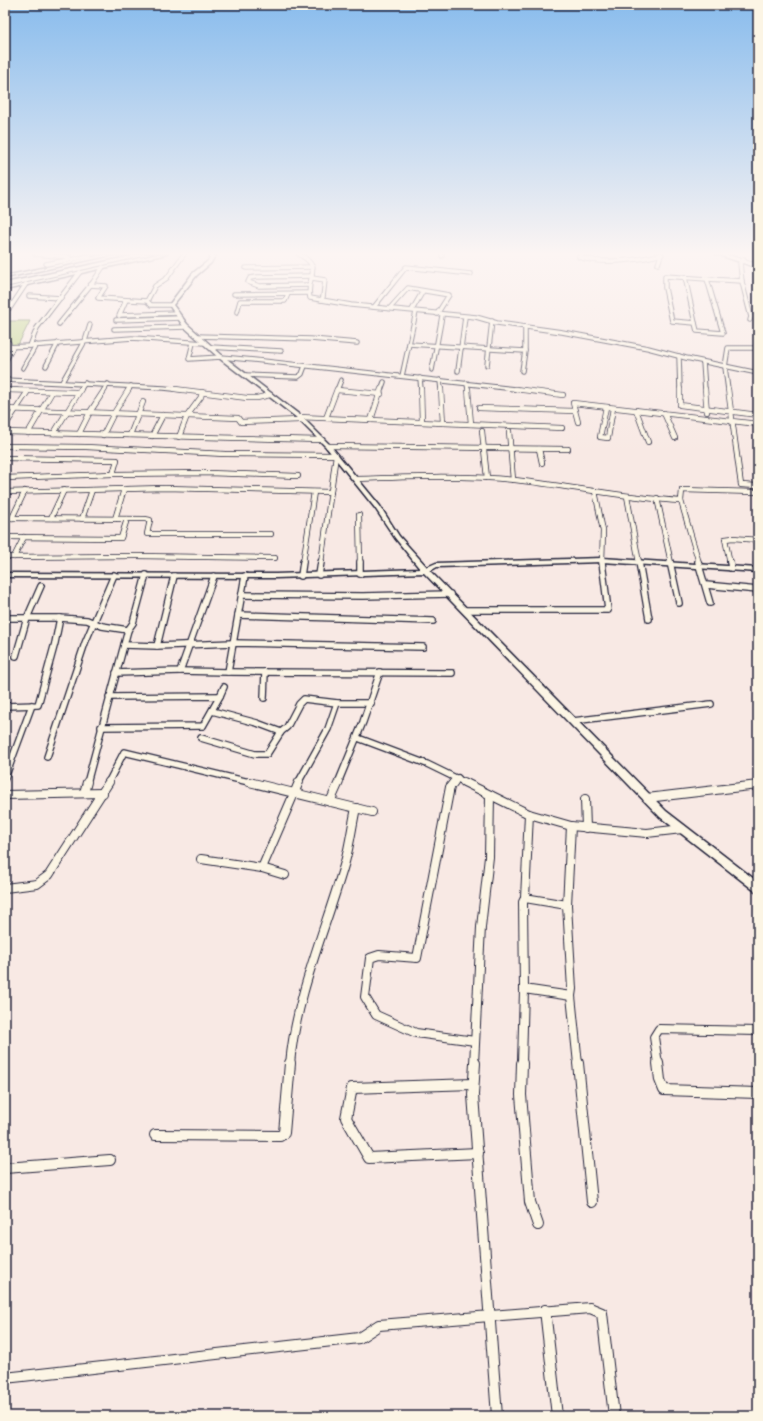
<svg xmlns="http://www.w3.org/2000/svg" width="763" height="1421" font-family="'Patrick Hand',sans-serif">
<rect width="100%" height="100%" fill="#f8e9e4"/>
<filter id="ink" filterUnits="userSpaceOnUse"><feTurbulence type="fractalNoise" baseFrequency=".025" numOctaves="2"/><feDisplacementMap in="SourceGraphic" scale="8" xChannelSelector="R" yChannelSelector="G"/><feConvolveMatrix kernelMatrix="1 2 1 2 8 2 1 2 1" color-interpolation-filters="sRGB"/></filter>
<g filter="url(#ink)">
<!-- green -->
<path fill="#c0d58b" stroke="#717c63" d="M 5,321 L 30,321 L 18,345 L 6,346 L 5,349 Z"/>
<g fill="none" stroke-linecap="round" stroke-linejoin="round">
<!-- minor-far4 casing -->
<g stroke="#22223b" stroke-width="5.5">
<g id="minor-far4">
<path d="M 35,254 L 69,257"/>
<path d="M 299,254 C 325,269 305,276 310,298 L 351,305 L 476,317 L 497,323 L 562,332 L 648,348 L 686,358 L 758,373"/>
<path d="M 442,254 L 442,256"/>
<path d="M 583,254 L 579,257 C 601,265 640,260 662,254"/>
<path d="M 744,259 L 740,263 L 742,282 L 751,317 L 750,320"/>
<path d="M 46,264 L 90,256"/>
<path d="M 658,264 L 661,255"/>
<path d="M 246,268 L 313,267"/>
<path d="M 80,272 L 37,328 L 30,346 L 132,338 L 205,343"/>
<path d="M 665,276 L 707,279 L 723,333 L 697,331 L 695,323 L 672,321 L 665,288 Z"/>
<path d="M 685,277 L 695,323"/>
<path d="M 312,278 L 325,280 L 323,297 L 321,300"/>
<path d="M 707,279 L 742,281"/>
<path d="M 90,285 L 106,286 L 98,298 L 147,301 L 151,305 L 171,305"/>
<path d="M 309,285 L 259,286 L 248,282 L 250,278 L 256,277 L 312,276"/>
<path d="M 234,294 L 308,293"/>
<path d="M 29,296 L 61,298"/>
<path d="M 147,301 L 155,286 L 167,278 L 184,254"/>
<path d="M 374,307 L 406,267 L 471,274"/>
<path d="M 10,308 L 26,284"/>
<path d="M 390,308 L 408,288 L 449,295 L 437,314"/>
<path d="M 412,310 L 423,291"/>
<path d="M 237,312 L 240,301 L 285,301 L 288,294"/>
<path d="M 120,315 L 177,313"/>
<path d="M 119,316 L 126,300"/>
<path d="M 116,320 L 181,318"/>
<path d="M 59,324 L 93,282 L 103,267"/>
<path d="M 114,329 L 187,327"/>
<path d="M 197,336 L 311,339 L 357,343"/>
<path d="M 5,339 L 9,343 L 9,347"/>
<path d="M 193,343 L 189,359 L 221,357 L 254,360 L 524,390"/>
<path d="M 409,344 L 525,351 L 525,329"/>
<path d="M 5,347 L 30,346"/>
<path d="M 210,347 L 281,351"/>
<path d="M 679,356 L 680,390"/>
<path d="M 5,362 L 13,347"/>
<path d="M 703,362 L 705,390"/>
<path d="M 487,365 L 492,321"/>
<path d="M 46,366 L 58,343"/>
<path d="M 23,368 L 36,345"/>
<path d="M 432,370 L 442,316"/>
<path d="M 458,371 L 465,317"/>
<path d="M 522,371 L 525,351"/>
<path d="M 245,375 L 298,377 L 302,374 L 305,366"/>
<path d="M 402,376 L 416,312"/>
<path d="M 420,378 L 421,390"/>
<path d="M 5,380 L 164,388 L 183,390"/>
<path d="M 440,380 L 441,390"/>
<path d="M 62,382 L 85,341 L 90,325"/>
<path d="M 467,383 L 468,390"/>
<path d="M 5,390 L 17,390"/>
<path d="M 80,390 L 85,383"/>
<path d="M 104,390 L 108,384"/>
<path d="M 128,390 L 131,386"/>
<path d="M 337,390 L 341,390"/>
<path d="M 337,390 L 341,380"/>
<path d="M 381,390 L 384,382"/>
<path d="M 728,390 L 725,367 L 728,348 L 758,348"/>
</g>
</g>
<!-- minor-far3 casing -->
<g stroke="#22223b" stroke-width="6">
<g id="minor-far3">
<path d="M 175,389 L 247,398 L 257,398 L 270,395"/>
<path d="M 421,389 L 422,422"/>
<path d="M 441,389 L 443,423"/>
<path d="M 468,389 L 471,424"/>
<path d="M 515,389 L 563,395"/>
<path d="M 680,389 L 680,405 L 758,415"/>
<path d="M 705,389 L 707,412"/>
<path d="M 728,389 L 741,485 L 758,486"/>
<path d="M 5,390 L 75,392"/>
<path d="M 337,390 L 381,394"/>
<path d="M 606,407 L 600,437 L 608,438 L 613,408"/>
<path d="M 479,408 L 575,411"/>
<path d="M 5,409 L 238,418 L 241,422 L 301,420"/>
<path d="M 636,410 L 648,442"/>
<path d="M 664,413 L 675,438"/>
<path d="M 299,417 L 562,428"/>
<path d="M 326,418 L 337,389"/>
<path d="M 371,420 L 381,389"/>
<path d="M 578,422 L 573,403 L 758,424"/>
<path d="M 5,426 L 28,391"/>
<path d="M 482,431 L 487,478"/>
<path d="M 509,431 L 513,480"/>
<path d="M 5,432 L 322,440"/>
<path d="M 28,433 L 52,392"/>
<path d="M 54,433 L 81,389"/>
<path d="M 79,434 L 90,412 L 105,389"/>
<path d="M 103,435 L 114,413 L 129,389"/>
<path d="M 130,435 L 143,402"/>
<path d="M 152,436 L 163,415"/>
<path d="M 179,437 L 187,416 L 201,397 L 202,392"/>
<path d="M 5,446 L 86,447 L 225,454 L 336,455 L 321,563"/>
<path d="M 328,446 L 568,449"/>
<path d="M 539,449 L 542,463"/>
<path d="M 5,458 L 117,460 L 113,474 L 5,478"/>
<path d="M 113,474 L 208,473 L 298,476"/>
<path d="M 356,479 C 409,477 462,475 515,480 C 570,486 625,498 681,501 L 682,490 L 755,492"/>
<path d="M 595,491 L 603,531 L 602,563"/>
<path d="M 5,492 L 165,488 L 331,492"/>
<path d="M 627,496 L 639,563"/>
<path d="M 657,498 L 671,563"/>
<path d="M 681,501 L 699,563"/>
<path d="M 359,515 L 360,563"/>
<path d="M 5,518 L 145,519 L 150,520 L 147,534 L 271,534"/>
<path d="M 12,518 L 25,491"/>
<path d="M 51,518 L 64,490"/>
<path d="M 82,519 L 92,490"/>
<path d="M 115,519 L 124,489"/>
<path d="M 5,537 L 121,538 L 127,519"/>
<path d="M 5,557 L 136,556 L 275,558"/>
<path d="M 14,557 L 24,537"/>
<path d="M 303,563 L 314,492"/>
<path d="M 730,563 L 725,539 L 733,538 L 758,540"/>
</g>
</g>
<!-- minor-far2 casing -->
<g stroke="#22223b" stroke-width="8">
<g id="minor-far2">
<path d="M 360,562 L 360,574"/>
<path d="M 639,562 L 649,619"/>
<path d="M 670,562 L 679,603"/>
<path d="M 698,562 L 710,603"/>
<path d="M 730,562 L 731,568"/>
<path d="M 319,575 L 321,562"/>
<path d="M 301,576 L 303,562"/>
<path d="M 706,585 L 758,590"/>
<path d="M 242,595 L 363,596 L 450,594"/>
<path d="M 465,610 L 608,610 L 602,562"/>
<path d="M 238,615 L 433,621"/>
<path d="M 5,618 L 60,618 L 87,620 L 102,626 L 128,630"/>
<path d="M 124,645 L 157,646 L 233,643 L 423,647"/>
<path d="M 157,646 L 174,576"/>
<path d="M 16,656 L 27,618 L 41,586"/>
<path d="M 180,671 L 228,672 L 245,576"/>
<path d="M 228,672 L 452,673"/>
<path d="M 116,673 L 180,671 L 214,576"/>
<path d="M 220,696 L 224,687"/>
<path d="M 264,698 L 265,672"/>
<path d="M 5,706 L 38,705 L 55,643 L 60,618"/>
<path d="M 212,711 L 257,723 L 281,732"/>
<path d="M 573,721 L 711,704"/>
<path d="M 101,727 L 203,726 L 220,696 L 109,697"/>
<path d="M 201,738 L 255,754 L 267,754 L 281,732 L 287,727 L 299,704 L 304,699 L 337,703 L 371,703"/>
<path d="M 358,738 L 427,764 L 466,783"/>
<path d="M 47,757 L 85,643 L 114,575"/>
<path d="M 5,778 L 32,705"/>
<path d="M 87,783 L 128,630 L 133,623 L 146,575"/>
<path d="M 108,783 L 124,752 L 253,783"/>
<path d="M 298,783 L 328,729 L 337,703"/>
<path d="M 338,783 L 363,722 L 380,672"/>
<path d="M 453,783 L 458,778"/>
</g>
</g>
<!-- minor-far1 casing -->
<g stroke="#22223b" stroke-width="10">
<g id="minor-far1">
<path d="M 249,782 L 372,812"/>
<path d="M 454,782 L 450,787 L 417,958 L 379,955 L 370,958 L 365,997 L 376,1015 L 416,1033 L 475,1041"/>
<path d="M 464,782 L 529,814 L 571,826 L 647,833 L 682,829"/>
<path d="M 84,793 L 87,782"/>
<path d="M 5,795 L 103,793"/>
<path d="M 647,798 L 758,785"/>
<path d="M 585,799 L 586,828"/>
<path d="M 330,802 L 339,782"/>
<path d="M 571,826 L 567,905 L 572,989 L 571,996 L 578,1064"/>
<path d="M 201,859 L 262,868 L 299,782"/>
<path d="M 262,868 L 285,875"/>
<path d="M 5,888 L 37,884 L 49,875 L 109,782"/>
<path d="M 525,898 L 567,905"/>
<path d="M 524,989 L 571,996"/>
<path d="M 290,1064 C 296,995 326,928 345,862 C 350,844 352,826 356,808"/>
<path d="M 474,1064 L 481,927 L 489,857 L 490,795"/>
<path d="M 522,1064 L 524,989 L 523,902 L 525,898 L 529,814"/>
<path d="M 658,1064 L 654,1037 L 659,1029 L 758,1031"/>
</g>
</g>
<!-- minor casing -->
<g stroke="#22223b" stroke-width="12">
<g id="minor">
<path d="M 475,1063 L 473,1095 L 497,1416"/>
<path d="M 522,1063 L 521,1095 L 530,1202 L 538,1225"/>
<path d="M 578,1063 L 592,1202"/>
<path d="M 658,1063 L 660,1080 L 664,1090 L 758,1093"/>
<path d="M 473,1084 L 352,1088 L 346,1118 L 369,1158 L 478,1153"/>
<path d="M 155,1135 L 280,1136 L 284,1133 L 290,1063"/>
<path d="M 5,1168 L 110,1160"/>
<path d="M 545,1310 L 557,1416"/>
<path d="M 5,1378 L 359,1338 L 379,1325 L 590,1308 L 602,1313 L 614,1416"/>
</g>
</g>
<!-- tertiary casing -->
<g stroke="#22223b" stroke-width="3">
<g id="tertiary">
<path d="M 107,254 L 117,254 L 5,278 L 5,276 Z"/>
<path d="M 158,254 L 167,254 L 5,290 L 5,288 Z"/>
<path d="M 212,254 L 216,254 L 211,263 L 197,275 L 173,305 L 187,324 L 223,356 L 301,416 L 330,445 L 380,506 L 399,536 L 427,567 L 436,563 L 602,558 L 758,568 L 758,572 L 602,562 L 437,567 L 430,571 L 666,811 L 758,882 L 758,892 L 755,891 L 660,817 L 424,573 L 276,578 L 5,577 L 5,573 L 276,574 L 420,569 L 395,538 L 375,508 L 326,447 L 297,418 L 219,358 L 183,326 L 169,305 L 193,273 L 208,261 Z"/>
</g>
</g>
<!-- primary casing -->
<g stroke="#22223b" stroke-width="3">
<path id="primary" d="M 716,254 L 725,254 L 758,264 L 758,268 Z"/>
</g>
<!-- trunk casing -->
<g stroke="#22223b" stroke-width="3">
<path id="trunk" d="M 141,254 L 152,254 L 5,287 L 5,283 Z"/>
</g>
<!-- minor-far4 -->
<use href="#minor-far4" stroke="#fcf5e5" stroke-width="3.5"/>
<!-- minor-far3 -->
<use href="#minor-far3" stroke="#fcf5e5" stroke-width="4.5"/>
<!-- minor-far2 -->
<use href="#minor-far2" stroke="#fcf5e5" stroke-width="5.5"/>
<!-- minor-far1 -->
<use href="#minor-far1" stroke="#fcf5e5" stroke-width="8"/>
<!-- minor -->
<use href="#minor" stroke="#fcf5e5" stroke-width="10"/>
<!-- tertiary -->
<use href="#tertiary" fill="#fcf5e5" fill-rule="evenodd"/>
<!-- primary -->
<use href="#primary" fill="#fcf5e5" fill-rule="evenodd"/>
<!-- trunk -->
<use href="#trunk" fill="#fcf5e5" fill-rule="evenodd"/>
</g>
</g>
<!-- sky -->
<linearGradient id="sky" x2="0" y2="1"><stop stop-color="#89bced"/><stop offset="0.56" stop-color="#fcf5f3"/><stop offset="1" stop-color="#fcf5f3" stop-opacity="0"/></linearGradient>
<rect width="763" height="453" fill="url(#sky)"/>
<!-- margin -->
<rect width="763" height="1421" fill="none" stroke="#fcf5e5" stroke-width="20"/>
<rect x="10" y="10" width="743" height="1401" fill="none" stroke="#22223b" stroke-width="1.5" filter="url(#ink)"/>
</svg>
